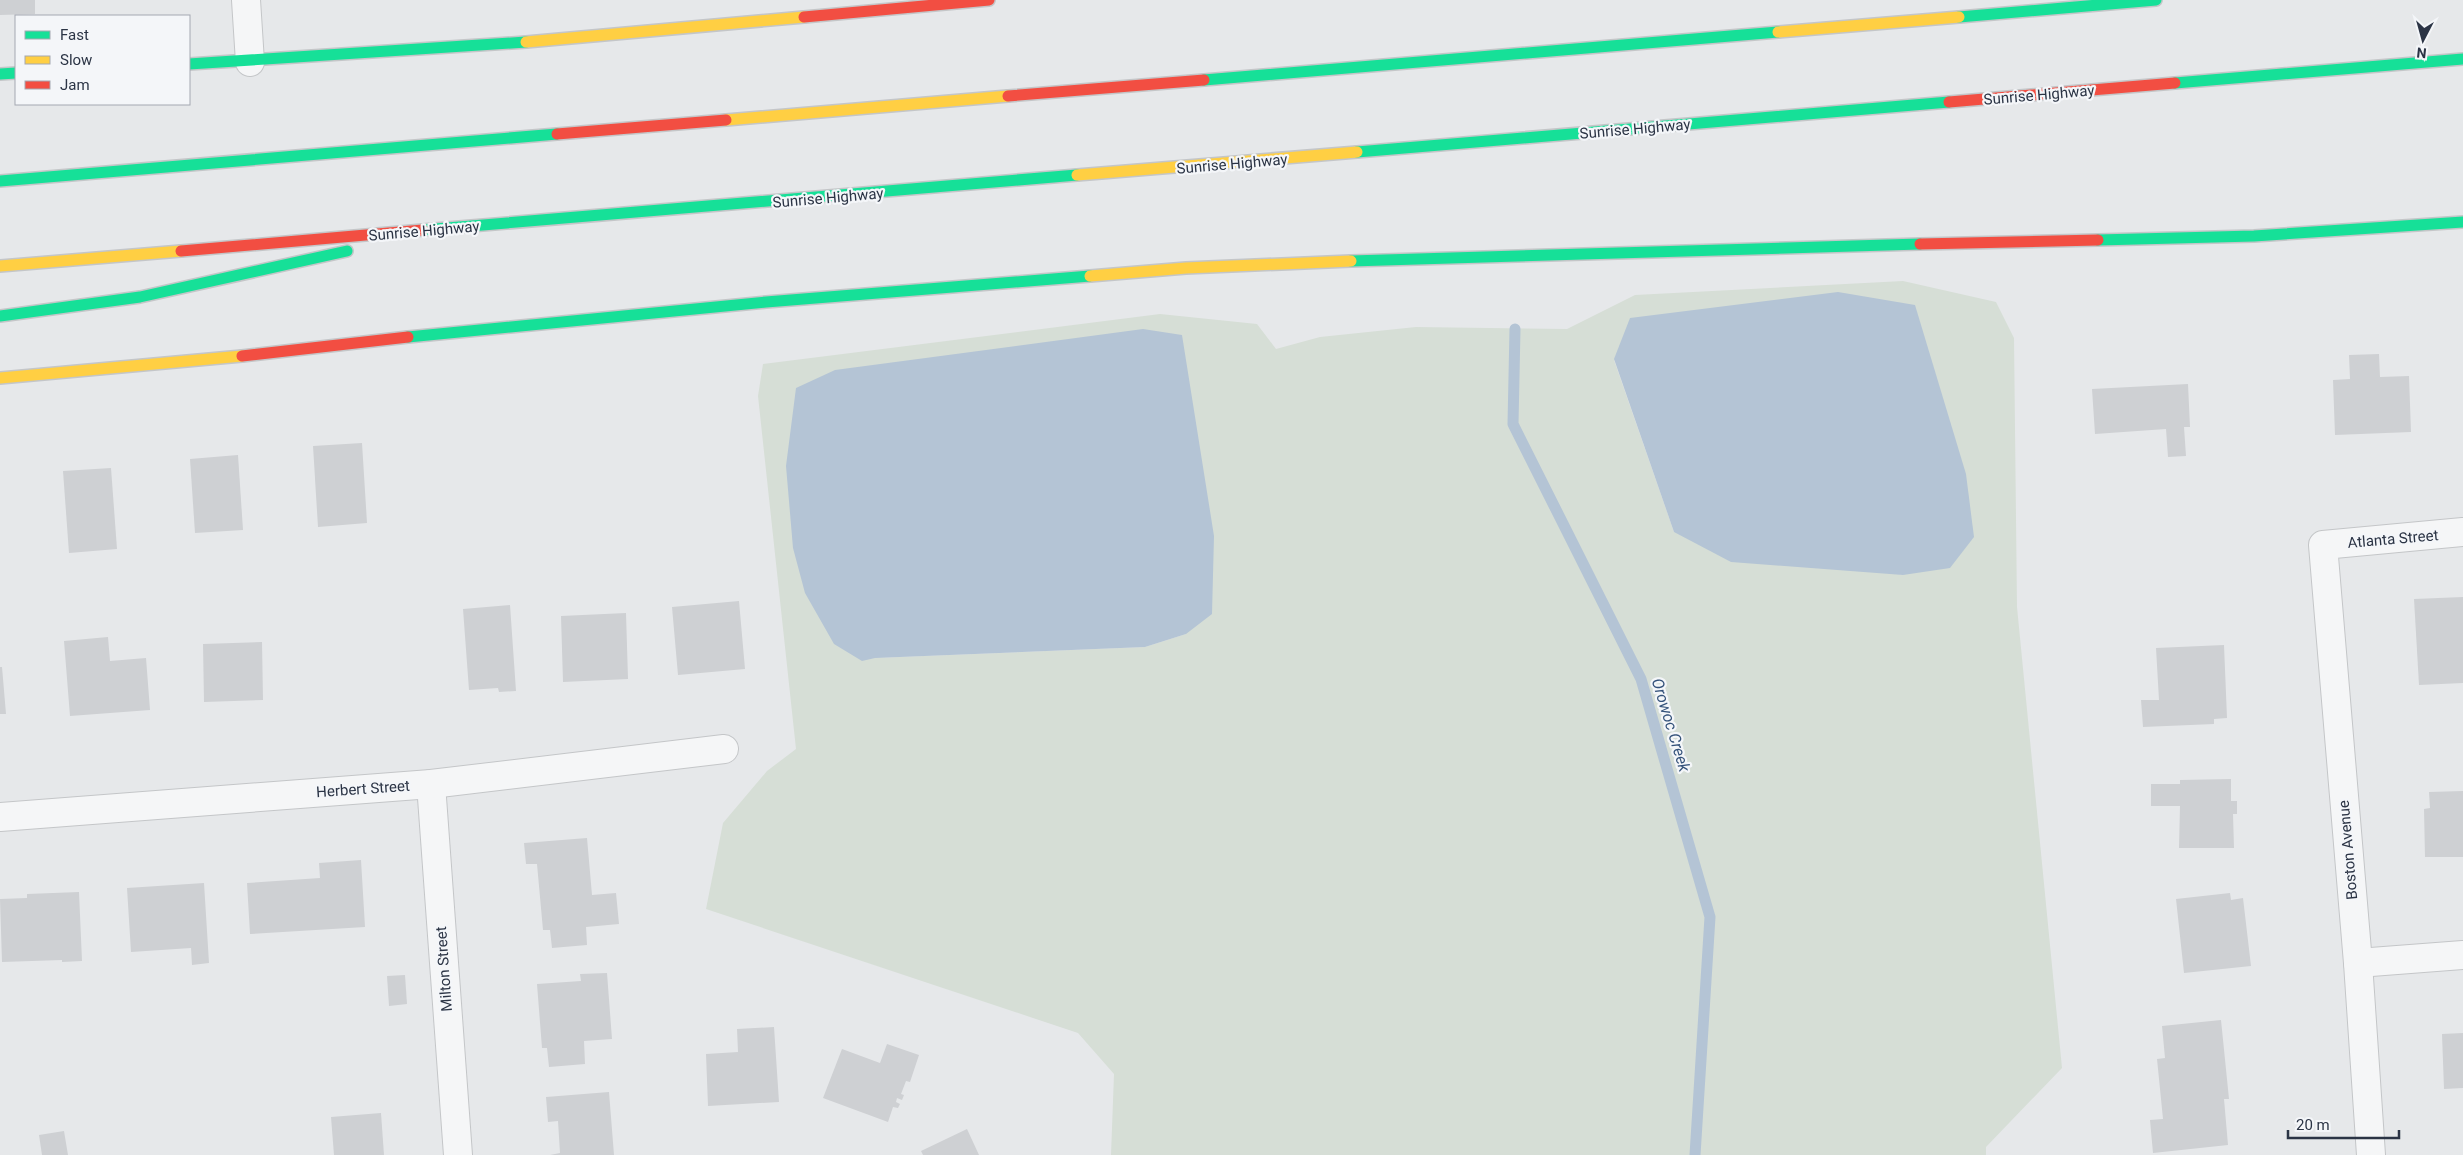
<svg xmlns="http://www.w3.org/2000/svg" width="2463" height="1155" font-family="Roboto,sans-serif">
<rect width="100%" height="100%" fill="#e6e8ea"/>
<!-- green -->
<path fill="#d6ded6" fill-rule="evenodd" d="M 1903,281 L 1996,302 L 2014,338 L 2017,607 L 2062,1068 L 1986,1147 L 1986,1155 L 1111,1155 L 1114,1074 L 1078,1033 L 706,909 L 723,823 L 767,771 L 796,749 L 758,396 L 763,364 L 1160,314 L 1257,324 L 1276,349 L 1320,337 L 1416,327 L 1567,329 L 1635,295 ZM 1614,360 L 1904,575 L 1674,532 ZM 1186,634 L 1145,647 L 875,658 Z"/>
<!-- water -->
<g fill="#b4c4d5">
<path d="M 1838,292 L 1915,305 L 1966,474 L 1974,537 L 1950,568 L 1903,575 L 1731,562 L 1674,532 L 1614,359 L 1630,318 Z"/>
<path d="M 1143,329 L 1182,335 L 1214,536 L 1212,614 L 1186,634 L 1145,647 L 875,658 L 862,661 L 834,644 L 805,593 L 793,548 L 786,466 L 796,388 L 835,370 Z"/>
</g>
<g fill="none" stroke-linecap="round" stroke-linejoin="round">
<!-- stream -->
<path stroke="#b4c4d5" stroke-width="11" d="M 1515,329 L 1513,424 L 1641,679 L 1710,917 L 1695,1155"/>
</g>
<!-- building -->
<g fill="#ced0d3">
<path d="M 0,0 L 35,0 L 35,14 L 0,15 Z"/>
<path d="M 2379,354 L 2380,377 L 2409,376 L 2411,432 L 2335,435 L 2333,380 L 2350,379 L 2349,355 Z"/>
<path d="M 2188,384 L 2190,427 L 2184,427 L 2186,456 L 2168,457 L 2166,429 L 2095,434 L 2092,389 Z"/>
<path d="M 362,443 L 367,523 L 318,527 L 313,446 Z"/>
<path d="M 238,455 L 243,530 L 195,533 L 190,459 Z"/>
<path d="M 111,468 L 117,549 L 69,553 L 63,471 Z"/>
<path d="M 2463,597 L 2463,683 L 2419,685 L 2414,599 Z"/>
<path d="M 739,601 L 745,669 L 678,675 L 672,607 Z"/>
<path d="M 510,605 L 516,691 L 499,692 L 498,688 L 469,690 L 463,609 Z"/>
<path d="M 626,613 L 628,679 L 563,682 L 561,616 Z"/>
<path d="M 108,637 L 110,661 L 146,658 L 150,710 L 70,716 L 64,641 Z"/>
<path d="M 262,642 L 263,700 L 204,702 L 203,644 Z"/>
<path d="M 2224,645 L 2227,718 L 2214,719 L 2214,724 L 2143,727 L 2141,700 L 2159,700 L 2156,648 Z"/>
<path d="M 0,667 L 2,667 L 6,714 L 0,714 Z"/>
<path d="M 2231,779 L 2231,801 L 2237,801 L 2237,814 L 2233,814 L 2234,848 L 2179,848 L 2180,806 L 2151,806 L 2151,784 L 2180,784 L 2180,780 Z"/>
<path d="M 2463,791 L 2463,857 L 2425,857 L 2424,809 L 2430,808 L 2429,792 Z"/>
<path d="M 587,838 L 592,895 L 616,893 L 619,924 L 586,927 L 587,945 L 552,948 L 550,930 L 543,930 L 537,864 L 526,864 L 524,843 Z"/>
<path d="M 361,860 L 365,927 L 250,934 L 247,883 L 320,878 L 319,863 Z"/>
<path d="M 204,883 L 209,963 L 192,965 L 191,948 L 131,952 L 127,888 Z"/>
<path d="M 79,892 L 82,961 L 62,962 L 62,960 L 2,962 L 0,899 L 27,898 L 27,894 Z"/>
<path d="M 2230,893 L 2231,900 L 2243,898 L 2251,966 L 2184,973 L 2176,899 Z"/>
<path d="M 607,973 L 612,1039 L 584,1041 L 585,1064 L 549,1067 L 547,1048 L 542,1048 L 537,984 L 581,981 L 580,974 Z"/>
<path d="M 405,975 L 407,1004 L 389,1006 L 387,976 Z"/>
<path d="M 2221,1020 L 2229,1099 L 2224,1099 L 2228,1145 L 2153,1153 L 2150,1120 L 2163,1119 L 2157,1059 L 2165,1058 L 2162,1026 Z"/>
<path d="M 774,1027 L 779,1102 L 708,1106 L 706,1054 L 738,1052 L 737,1029 Z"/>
<path d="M 2463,1033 L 2463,1088 L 2444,1089 L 2442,1034 Z"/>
<path d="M 887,1044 L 919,1055 L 910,1082 L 906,1081 L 901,1094 L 904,1095 L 902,1100 L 897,1098 L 896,1102 L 900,1104 L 898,1108 L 893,1107 L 888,1122 L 823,1098 L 842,1049 L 880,1063 Z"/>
<path d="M 609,1092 L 614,1155 L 550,1155 L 560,1153 L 558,1121 L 548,1122 L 546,1097 Z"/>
<path d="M 381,1113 L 384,1155 L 334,1155 L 331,1117 Z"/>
<path d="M 967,1129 L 979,1155 L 923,1155 L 921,1151 Z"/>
<path d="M 64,1131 L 68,1155 L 42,1155 L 39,1135 Z"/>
</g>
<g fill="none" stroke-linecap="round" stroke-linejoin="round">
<!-- street casing -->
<g stroke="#c4c6c8" stroke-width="30">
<g id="street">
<path d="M 246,0 L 250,62"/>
<path d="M 431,784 L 458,1155"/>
<path d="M 0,817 L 431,784 L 724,749"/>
<path d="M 2358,963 L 2463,955"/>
<path d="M 2371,1155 L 2358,963 L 2323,545 L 2463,532"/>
</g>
</g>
<!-- fast casing -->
<g stroke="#c4c6c8" stroke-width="14">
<g id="fast">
<path d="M 1959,17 L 2156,0"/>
<path d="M 189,64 L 526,42"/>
<path d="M 0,74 L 16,73"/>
<path d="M 1204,80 L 1778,32"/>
<path d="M 2175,83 L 2463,59"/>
<path d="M 1357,152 L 1949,102"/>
<path d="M 0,181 L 557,134"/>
<path d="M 423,230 L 1077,175"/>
<path d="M 2098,240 L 2254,236 L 2463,222"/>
<path d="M 1351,261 L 1920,244"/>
<path d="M 0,316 L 140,297 L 347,251"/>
<path d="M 408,337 L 766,302 L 1090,276"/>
</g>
</g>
<!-- slow casing -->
<g stroke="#c4c6c8" stroke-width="14">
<g id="slow">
<path d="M 1778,32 L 1959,17"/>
<path d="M 526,42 L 804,17"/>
<path d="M 726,120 L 1008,96"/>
<path d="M 1077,175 L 1357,152"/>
<path d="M 0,266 L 181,251"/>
<path d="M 1090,276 L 1186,268 L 1351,261"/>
<path d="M 0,378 L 242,356"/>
</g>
</g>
<!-- jam casing -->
<g stroke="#c4c6c8" stroke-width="14">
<g id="jam">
<path d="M 804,17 L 989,0"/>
<path d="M 1008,96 L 1204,80"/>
<path d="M 1949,102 L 2175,83"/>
<path d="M 557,134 L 726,120"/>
<path d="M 1920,244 L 2098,240"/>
<path d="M 181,251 L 423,230"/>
<path d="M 242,356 L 408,337"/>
</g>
</g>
<!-- street -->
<use href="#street" stroke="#f5f6f7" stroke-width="28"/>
<!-- fast -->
<use href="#fast" stroke="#16e098" stroke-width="11"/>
<!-- slow -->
<use href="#slow" stroke="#ffcf43" stroke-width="11"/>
<!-- jam -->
<use href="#jam" stroke="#f24e42" stroke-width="11"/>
</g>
<g text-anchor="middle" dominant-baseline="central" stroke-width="4.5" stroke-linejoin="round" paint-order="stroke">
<!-- street labels -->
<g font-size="15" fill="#2b3445" stroke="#f4f6f9">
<text transform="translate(2039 95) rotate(-5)">Sunrise Highway</text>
<text transform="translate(1635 129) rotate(-5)">Sunrise Highway</text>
<text transform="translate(1232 164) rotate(-5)">Sunrise Highway</text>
<text transform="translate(828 198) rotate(-5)">Sunrise Highway</text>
<text transform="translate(424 231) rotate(-5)">Sunrise Highway</text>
<text transform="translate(2393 539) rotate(-5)">Atlanta Street</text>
<text transform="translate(363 789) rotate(-4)">Herbert Street</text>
<text transform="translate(2348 850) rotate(-95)">Boston Avenue</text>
<text transform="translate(444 969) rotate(-94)">Milton Street</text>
</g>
<!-- water labels -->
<g font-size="16" font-style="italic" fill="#34527a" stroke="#f4f6f9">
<text transform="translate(1671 725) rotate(73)">Orowoc Creek</text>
</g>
</g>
<!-- legend -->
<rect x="15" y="15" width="175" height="90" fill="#f4f6f9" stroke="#a4a8b1"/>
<rect x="25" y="31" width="25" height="8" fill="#16e098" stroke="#a4a8b1"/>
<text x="60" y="40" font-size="15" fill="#2b3445">Fast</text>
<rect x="25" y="56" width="25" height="8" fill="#ffcf43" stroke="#a4a8b1"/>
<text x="60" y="65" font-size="15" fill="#2b3445">Slow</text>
<rect x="25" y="81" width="25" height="8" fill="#f24e42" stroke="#a4a8b1"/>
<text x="60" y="90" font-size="15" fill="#2b3445">Jam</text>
<!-- north arrow -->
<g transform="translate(2423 40) rotate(186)" stroke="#f4f6f9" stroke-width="4" paint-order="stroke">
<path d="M0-4L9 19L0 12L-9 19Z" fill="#2b3445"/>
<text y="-8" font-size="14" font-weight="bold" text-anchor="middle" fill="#2b3445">N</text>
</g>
<!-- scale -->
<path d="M2288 1130v8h111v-8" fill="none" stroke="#2b3445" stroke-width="2.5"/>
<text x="2296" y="1130" font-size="15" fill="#2b3445" stroke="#f4f6f9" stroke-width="4" paint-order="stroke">20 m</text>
</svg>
